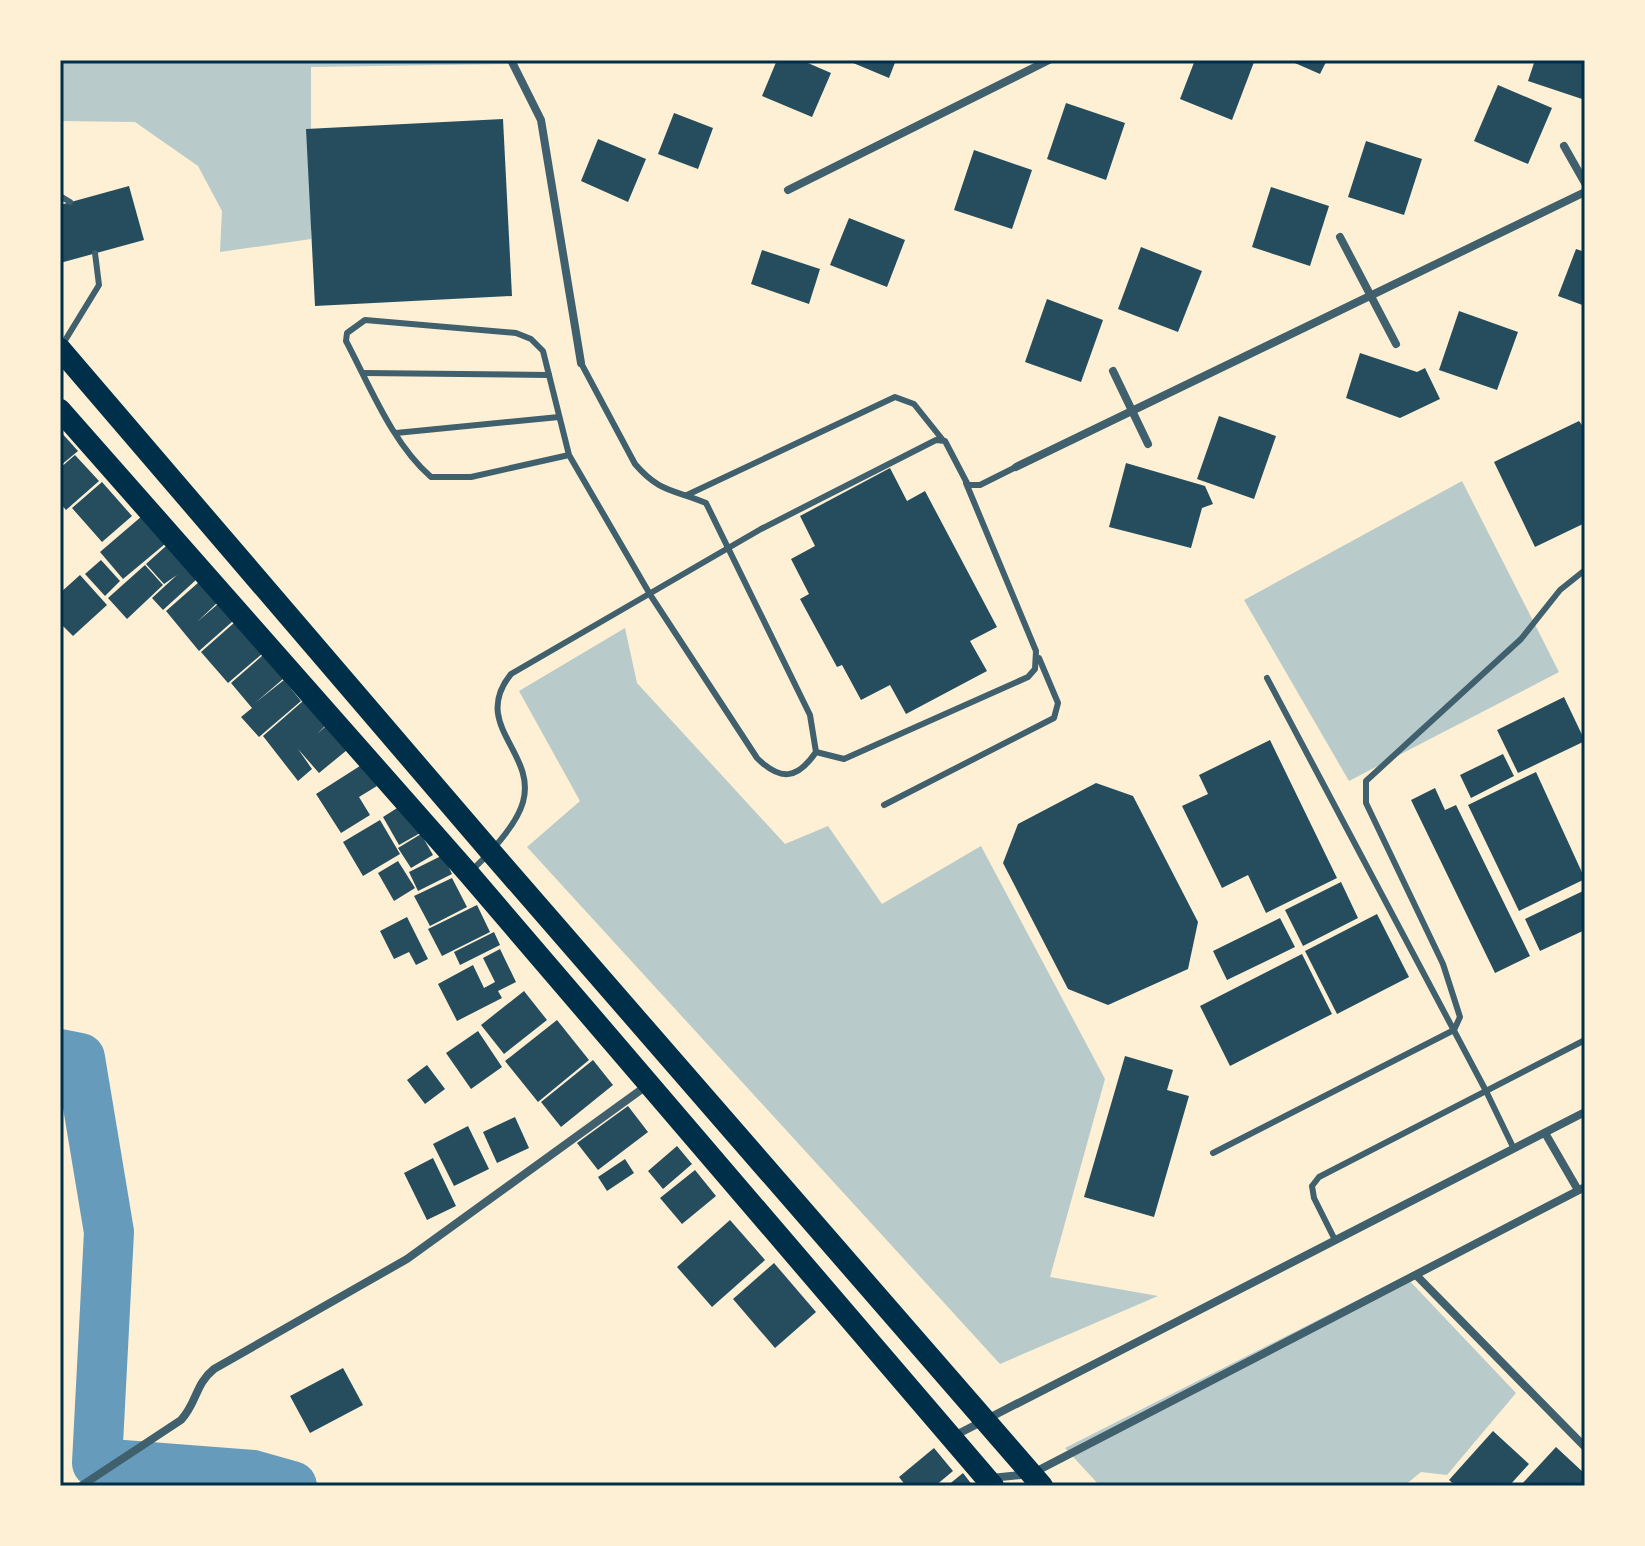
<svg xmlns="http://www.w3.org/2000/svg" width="1645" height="1546" font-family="'Titillium Web',sans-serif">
<rect width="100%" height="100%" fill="#fdf0d5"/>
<!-- green -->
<g fill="#b9caca">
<path d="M 60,60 L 508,60 L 509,64 L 311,67 L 311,239 L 220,252 L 222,211 L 198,166 L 135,122 L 60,121 Z"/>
<path d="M 1462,481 L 1559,672 L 1349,781 L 1244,600 Z"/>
<path d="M 625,628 L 637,683 L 785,844 L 828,826 L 882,904 L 981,846 L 1105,1079 L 1050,1277 L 1158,1296 L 1000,1364 L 527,847 L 580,801 L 519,691 Z"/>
<path d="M 1405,1276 L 1516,1393 L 1447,1475 L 1421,1472 L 1404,1486 L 1100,1486 L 1065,1448 Z"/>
</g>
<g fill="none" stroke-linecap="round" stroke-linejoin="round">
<!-- river -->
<path stroke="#669bbc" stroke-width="50" d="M 60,1054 L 80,1058 L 109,1232 L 97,1463 L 253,1475 L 292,1486"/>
</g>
<!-- building -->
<g fill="#264d5e">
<path d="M 777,60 L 801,60 L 831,73 L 812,117 L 762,96 Z"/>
<path d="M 846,60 L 896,60 L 889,78 Z"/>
<path d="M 1195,60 L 1254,62 L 1232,120 L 1180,99 Z"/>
<path d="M 1288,60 L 1327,60 L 1320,74 Z"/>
<path d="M 1535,60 L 1585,60 L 1585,100 L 1528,81 Z"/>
<path d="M 1498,85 L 1552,108 L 1528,164 L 1474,141 Z"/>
<path d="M 1066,103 L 1125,123 L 1106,180 L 1047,159 Z"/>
<path d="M 674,113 L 713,128 L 698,169 L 658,154 Z"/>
<path d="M 503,119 L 512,296 L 315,306 L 306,129 Z"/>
<path d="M 598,139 L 646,159 L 628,202 L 581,181 Z"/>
<path d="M 1366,141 L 1422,159 L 1404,215 L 1348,197 Z"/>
<path d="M 974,150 L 1032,170 L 1012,229 L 954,210 Z"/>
<path d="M 129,186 L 144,240 L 60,263 L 60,205 Z"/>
<path d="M 1271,187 L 1329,206 L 1310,266 L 1252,247 Z"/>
<path d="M 849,218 L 905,240 L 887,287 L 830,265 Z"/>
<path d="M 1141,247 L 1202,271 L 1178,332 L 1118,309 Z"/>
<path d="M 1576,249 L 1585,252 L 1585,306 L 1558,296 Z"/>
<path d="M 762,250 L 820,269 L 809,304 L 751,284 Z"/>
<path d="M 1047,299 L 1103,320 L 1081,382 L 1025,362 Z"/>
<path d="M 1459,311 L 1518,332 L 1497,390 L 1439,370 Z"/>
<path d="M 1360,353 L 1417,372 L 1425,368 L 1440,399 L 1400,418 L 1346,398 Z"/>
<path d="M 1219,416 L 1276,436 L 1254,499 L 1197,479 Z"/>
<path d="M 1579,421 L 1585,429 L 1585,523 L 1535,547 L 1494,462 Z"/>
<path d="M 60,431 L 78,451 L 60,466 Z"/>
<path d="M 75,455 L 99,481 L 66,510 L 60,503 L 60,468 Z"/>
<path d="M 1126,463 L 1205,486 L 1213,504 L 1202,508 L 1191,548 L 1109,527 Z"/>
<path d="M 890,468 L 907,501 L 925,491 L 997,627 L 970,641 L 987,671 L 906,714 L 890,685 L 861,700 L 842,665 L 837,667 L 800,599 L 809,594 L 791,559 L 815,546 L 800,516 Z"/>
<path d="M 102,482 L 132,516 L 102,542 L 72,508 Z"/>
<path d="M 142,516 L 165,544 L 123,579 L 100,552 Z"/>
<path d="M 166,546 L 197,579 L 163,610 L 152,598 L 177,575 L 164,584 L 146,564 Z"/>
<path d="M 101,560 L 120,581 L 105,596 L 85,574 Z"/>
<path d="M 145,565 L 163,585 L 127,619 L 108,598 Z"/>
<path d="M 80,575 L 107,605 L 73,636 L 60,623 L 60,593 Z"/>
<path d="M 199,582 L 217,603 L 197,622 L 218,604 L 233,621 L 199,651 L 166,611 Z"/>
<path d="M 235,622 L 262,654 L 228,683 L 201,652 Z"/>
<path d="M 263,655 L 283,679 L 255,703 L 284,680 L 301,701 L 259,737 L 241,717 L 252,708 L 231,683 Z"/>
<path d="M 1564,697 L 1585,741 L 1518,773 L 1497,730 Z"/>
<path d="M 303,701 L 325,726 L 317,734 L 326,726 L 347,750 L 319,773 L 298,749 L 312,769 L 298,781 L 263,736 Z"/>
<path d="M 1270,740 L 1337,878 L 1266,913 L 1248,875 L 1222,888 L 1182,806 L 1208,794 L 1199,775 Z"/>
<path d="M 1503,754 L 1514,776 L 1471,798 L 1460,775 Z"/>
<path d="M 363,764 L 377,786 L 359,797 L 370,815 L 341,833 L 316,794 Z"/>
<path d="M 1536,772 L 1585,879 L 1519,911 L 1468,805 Z"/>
<path d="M 1096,783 L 1133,796 L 1198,922 L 1188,969 L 1108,1005 L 1068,989 L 1003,863 L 1018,824 Z"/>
<path d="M 1435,788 L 1445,810 L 1456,805 L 1530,956 L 1495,973 L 1411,800 Z"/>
<path d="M 405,803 L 422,832 L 399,845 L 383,817 Z"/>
<path d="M 380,820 L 400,854 L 363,876 L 343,842 Z"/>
<path d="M 421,834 L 433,855 L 411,868 L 398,848 Z"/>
<path d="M 443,855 L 452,874 L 418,891 L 409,872 Z"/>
<path d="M 398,861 L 415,888 L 394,901 L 378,873 Z"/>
<path d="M 452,878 L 467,907 L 430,926 L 414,896 Z"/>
<path d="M 1341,882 L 1358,918 L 1303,946 L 1285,910 Z"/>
<path d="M 1585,890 L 1585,930 L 1540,951 L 1525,919 Z"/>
<path d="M 477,905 L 490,932 L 442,956 L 428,929 Z"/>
<path d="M 1377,914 L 1409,977 L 1337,1014 L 1305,951 Z"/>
<path d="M 407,917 L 428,959 L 416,965 L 409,952 L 394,959 L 380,931 Z"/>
<path d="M 1280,918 L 1295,947 L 1227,980 L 1213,951 Z"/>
<path d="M 494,932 L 500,945 L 460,965 L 454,952 Z"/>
<path d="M 500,949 L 516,982 L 498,991 L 502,998 L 457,1021 L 438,984 L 473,965 L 484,988 L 495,982 L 483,958 Z"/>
<path d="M 1302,954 L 1332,1014 L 1230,1066 L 1200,1006 Z"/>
<path d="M 524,991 L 547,1020 L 504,1054 L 481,1025 Z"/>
<path d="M 557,1020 L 589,1060 L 538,1102 L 505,1061 Z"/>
<path d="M 478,1031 L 502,1067 L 471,1089 L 446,1053 Z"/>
<path d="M 1125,1056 L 1173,1070 L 1167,1090 L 1189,1096 L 1154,1217 L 1084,1197 Z"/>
<path d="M 593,1060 L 613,1085 L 561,1127 L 541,1102 Z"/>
<path d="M 427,1065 L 445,1089 L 425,1104 L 407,1080 Z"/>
<path d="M 628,1106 L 648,1132 L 598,1170 L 577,1143 Z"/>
<path d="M 515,1117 L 529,1148 L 497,1163 L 483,1132 Z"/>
<path d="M 468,1126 L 489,1169 L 454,1186 L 433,1144 Z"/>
<path d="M 677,1146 L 692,1164 L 663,1189 L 648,1171 Z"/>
<path d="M 433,1158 L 456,1206 L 427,1220 L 404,1173 Z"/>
<path d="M 625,1159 L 634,1173 L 607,1191 L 598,1177 Z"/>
<path d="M 695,1170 L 716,1196 L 682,1224 L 660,1198 Z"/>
<path d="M 730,1220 L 765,1260 L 712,1307 L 677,1267 Z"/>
<path d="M 774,1263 L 816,1312 L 775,1348 L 733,1299 Z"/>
<path d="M 343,1368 L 363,1405 L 310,1433 L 290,1396 Z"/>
<path d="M 1493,1431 L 1529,1464 L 1509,1486 L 1456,1486 L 1449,1480 Z"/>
<path d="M 1556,1447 L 1585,1474 L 1585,1486 L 1520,1486 Z"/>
<path d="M 934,1448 L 953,1471 L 935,1486 L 906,1486 L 899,1477 Z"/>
<path d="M 963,1473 L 973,1486 L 947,1486 Z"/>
</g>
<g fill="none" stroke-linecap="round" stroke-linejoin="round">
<!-- service -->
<g stroke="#3f606c" stroke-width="6">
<path d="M 60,196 L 70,202"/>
<path d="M 61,347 L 99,285 L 95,253"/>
<path d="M 363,373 L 549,375"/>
<path d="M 396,433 L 559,417"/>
<path d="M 569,455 L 471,477 L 431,477 C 392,443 370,386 346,341 L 347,333 L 365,320 L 516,333 L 531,339 L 543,351 L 569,455 L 651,596 L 757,758 C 780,781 797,780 816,752 L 810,715 L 706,503 C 673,489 660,493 635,464 L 581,363"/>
<path d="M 687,495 L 895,397 L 914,404 L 942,439"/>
<path d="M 1267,678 L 1486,1091 L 1514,1149"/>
<path d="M 816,752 L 844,759 L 1028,677 L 1035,669 L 1036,651 L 966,483"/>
<path d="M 884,805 L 1054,718 L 1058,703 L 1039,658"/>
<path d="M 471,871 C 489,854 516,827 523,802 C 537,752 470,725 511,674 L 761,529 L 936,440 L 945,441 L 968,485 L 980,485 L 1016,467"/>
<path d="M 1213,1153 L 1454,1030 L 1460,1017 L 1443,964 L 1366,803 L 1366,781 L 1521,639 L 1560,590 L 1585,570"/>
<path d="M 1335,1240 L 1314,1198 L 1312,1186 L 1319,1177 L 1585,1040"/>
</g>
<!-- minor -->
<g stroke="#3f606c" stroke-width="8">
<path d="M 511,60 L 541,120 L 581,363"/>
<path d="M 1564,146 L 1585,183"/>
<path d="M 788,190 L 1049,60"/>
<path d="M 1340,237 L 1396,344"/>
<path d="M 1113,371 L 1148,444"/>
<path d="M 1016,467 L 1585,192"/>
<path d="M 1545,1133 L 1578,1190"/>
<path d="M 1416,1275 L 1585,1447"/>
<path d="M 952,1437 L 1585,1112"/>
<path d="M 991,1478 L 1031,1474 L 1585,1187"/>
<path d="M 81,1486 L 181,1420 C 197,1403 195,1384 214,1369 L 407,1259 L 649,1084"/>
</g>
<!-- trunk -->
<g stroke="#003049" stroke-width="22">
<path d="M 60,349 L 491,852 L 1042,1486"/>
<path d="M 60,410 L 469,874 L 993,1486"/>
</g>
</g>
<!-- border -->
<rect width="1645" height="1546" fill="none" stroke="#fdf0d5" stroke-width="124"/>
<rect x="62" y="62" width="1521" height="1422" fill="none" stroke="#003049" stroke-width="3"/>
</svg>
